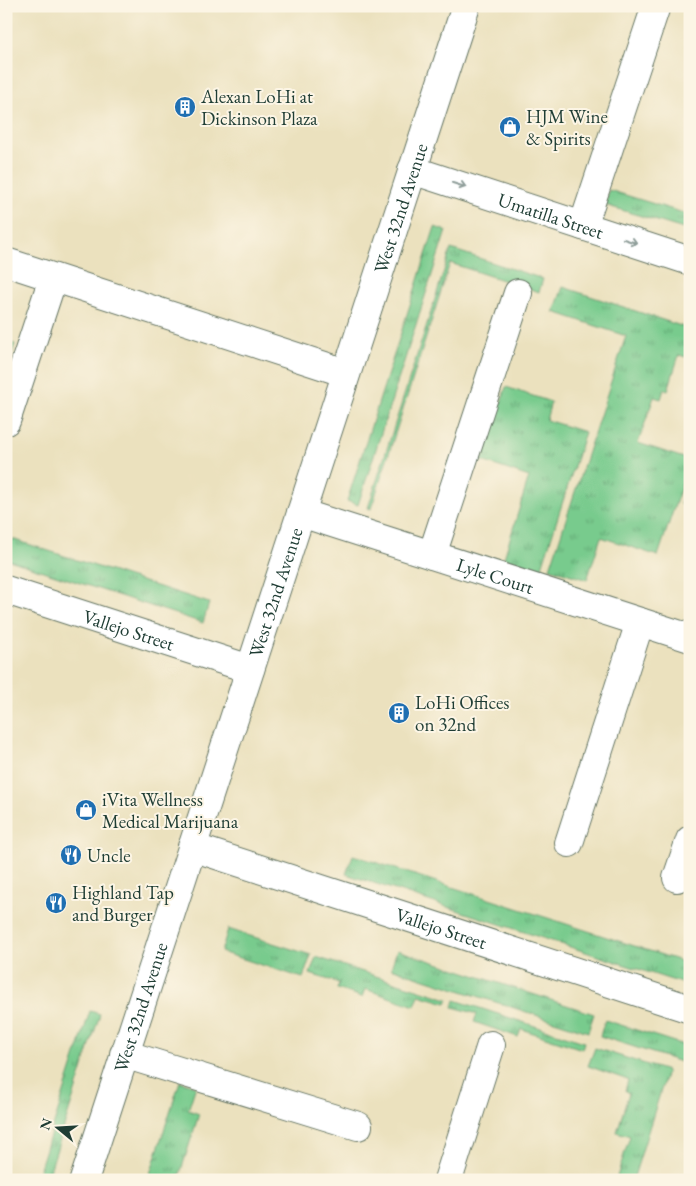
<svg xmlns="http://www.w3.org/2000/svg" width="696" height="1186" font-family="'EB Garamond',serif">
<defs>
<pattern id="grass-tufts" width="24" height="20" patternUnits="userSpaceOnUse" patternTransform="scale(1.25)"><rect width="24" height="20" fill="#78cb8d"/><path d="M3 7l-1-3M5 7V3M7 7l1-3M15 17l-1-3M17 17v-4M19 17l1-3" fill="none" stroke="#62a674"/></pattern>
</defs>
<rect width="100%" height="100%" fill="#fcf5e5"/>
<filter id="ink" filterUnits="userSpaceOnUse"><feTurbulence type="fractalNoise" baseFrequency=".02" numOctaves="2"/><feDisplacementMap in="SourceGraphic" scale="10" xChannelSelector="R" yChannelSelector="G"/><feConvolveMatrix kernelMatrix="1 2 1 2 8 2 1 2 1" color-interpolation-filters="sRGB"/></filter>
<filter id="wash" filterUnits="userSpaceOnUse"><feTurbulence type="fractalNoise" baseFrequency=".0096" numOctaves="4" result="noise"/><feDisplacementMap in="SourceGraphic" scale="20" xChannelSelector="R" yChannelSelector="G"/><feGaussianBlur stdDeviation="1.12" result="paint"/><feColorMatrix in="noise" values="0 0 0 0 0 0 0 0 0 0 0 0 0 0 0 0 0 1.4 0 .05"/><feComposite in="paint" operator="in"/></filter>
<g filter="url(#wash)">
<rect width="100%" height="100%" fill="#ebe1be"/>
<!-- grass -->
<g fill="url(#grass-tufts)" stroke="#4c8460">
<path d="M 609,190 L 690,215 L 690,231 L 605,205 Z"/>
<path d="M 435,227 L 446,231 L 358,505 L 347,501 Z"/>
<path d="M 451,249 L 543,279 L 539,292 L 450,263 L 371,509 L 368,508 Z"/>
<path d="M 563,287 L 690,329 L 690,345 L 686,357 L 679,355 L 668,390 L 664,389 L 661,399 L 654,397 L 638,443 L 690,460 L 658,556 L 601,537 L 587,580 L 550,568 L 626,336 L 554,312 Z"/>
<path d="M 6,342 L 15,344 L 6,372 Z"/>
<path d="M 506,387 L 551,402 L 546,420 L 585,432 L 541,570 L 504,558 L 529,477 L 482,461 Z"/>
<path d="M 690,475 L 690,508 L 680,504 Z"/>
<path d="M 6,537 L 209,603 L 203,623 L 6,559 Z"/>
<path d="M 353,855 L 690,964 L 690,986 L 346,874 Z"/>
<path d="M 228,929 L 311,955 L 303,978 L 221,952 Z"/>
<path d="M 397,950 L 594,1014 L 588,1032 L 391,968 Z"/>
<path d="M 316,957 L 448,999 L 446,1003 L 419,995 L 415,1006 L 365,989 L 362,997 L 337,989 L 339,983 L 310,974 Z"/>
<path d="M 455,1000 L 584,1042 L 582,1049 L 521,1029 L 518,1037 L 474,1022 L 477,1014 L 453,1007 Z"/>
<path d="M 90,1011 L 100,1014 L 47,1180 L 36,1180 Z"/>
<path d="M 605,1020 L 690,1047 L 690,1065 L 600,1036 Z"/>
<path d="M 595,1048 L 667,1071 L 633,1180 L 616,1180 L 630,1136 L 617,1132 L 629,1093 L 625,1091 L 628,1080 L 588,1066 Z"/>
<path d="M 180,1081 L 196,1086 L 188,1110 L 199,1114 L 178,1180 L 148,1180 Z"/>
</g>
</g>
<g filter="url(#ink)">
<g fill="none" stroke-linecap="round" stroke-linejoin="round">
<!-- minor casing -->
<g stroke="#667664" stroke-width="30">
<g id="minor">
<path id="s1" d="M 412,170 L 690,261"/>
<path d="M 583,226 L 656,6"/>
<path d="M 6,262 L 346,373"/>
<path d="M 6,421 L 53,278"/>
<path id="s2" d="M 301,513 L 690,638"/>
<path d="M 432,555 L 518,293"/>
<path id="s3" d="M 6,590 L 250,669"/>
<path d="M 569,843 L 640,622"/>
<path id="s4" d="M 192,847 L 690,1009"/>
<path d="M 677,878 L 690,840"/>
<path d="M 124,1054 L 358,1126"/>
<path id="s5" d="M 84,1180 L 466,6"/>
<path d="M 448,1180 L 491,1045"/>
</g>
</g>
<!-- minor -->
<use href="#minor" stroke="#fff" stroke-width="28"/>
</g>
<!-- one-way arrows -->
<defs><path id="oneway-shaft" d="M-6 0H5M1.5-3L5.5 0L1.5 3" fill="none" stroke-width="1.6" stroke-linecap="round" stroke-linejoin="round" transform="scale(1.25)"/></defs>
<g stroke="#8f9e9a">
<use href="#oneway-shaft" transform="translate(459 185) rotate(18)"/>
<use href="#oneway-shaft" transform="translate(630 241) rotate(18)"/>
</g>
</g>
<!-- icons -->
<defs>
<g id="building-disc" transform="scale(1.125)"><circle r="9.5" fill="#1f6fb2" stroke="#fcf5e5"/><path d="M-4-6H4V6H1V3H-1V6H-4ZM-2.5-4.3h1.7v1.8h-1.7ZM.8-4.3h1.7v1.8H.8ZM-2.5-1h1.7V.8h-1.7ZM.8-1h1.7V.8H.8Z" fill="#fff"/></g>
<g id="shop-disc" transform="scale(1.125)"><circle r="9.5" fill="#1f6fb2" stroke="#fcf5e5"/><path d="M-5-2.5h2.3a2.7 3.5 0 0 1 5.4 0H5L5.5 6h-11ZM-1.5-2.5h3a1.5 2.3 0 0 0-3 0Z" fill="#fff"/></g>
<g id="restaurant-disc" transform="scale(1.125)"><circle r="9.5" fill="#1f6fb2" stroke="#fcf5e5"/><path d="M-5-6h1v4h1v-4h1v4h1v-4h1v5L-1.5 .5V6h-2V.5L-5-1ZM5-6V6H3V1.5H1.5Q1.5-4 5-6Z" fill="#fff"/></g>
</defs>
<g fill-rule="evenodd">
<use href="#building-disc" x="185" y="107"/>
<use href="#shop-disc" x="510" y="127"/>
<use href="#building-disc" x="399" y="713"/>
<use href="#shop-disc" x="86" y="810"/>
<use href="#restaurant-disc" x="71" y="855"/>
<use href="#restaurant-disc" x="56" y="903"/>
</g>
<g text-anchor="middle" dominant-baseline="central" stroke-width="4" stroke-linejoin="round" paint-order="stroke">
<!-- poi labels -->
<g font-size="19" fill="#1f3d34" stroke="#fcf5e5" text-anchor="start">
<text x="201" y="96">Alexan LoHi at<tspan x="201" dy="22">Dickinson Plaza</tspan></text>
<text x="526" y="116">HJM Wine<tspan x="526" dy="22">&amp; Spirits</tspan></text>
<text x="415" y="702">LoHi Offices<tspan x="415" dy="22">on 32nd</tspan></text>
<text x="102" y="799">iVita Wellness<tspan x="102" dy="22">Medical Marijuana</tspan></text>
<text x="87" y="855">Uncle</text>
<text x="72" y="892">Highland Tap<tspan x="72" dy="22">and Burger</tspan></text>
</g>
<!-- street labels -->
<g font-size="19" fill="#1f3d34" stroke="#fcf5e5">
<text stroke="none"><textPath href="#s5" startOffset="1022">West 32nd Avenue</textPath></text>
<text stroke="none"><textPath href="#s1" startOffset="146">Umatilla Street</textPath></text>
<text stroke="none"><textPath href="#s2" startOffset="204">Lyle Court</textPath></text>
<text stroke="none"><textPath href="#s5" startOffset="618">West 32nd Avenue</textPath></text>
<text stroke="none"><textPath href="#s3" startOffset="129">Vallejo Street</textPath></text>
<text stroke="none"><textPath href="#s4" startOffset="262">Vallejo Street</textPath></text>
<text stroke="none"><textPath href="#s5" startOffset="182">West 32nd Avenue</textPath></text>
</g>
</g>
<!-- margin -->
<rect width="696" height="1186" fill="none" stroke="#fcf5e5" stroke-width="25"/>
<!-- north arrow -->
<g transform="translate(58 1128) rotate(288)" stroke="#fcf5e5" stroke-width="4" paint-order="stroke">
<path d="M0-4L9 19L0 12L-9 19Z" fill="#1f3d34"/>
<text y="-8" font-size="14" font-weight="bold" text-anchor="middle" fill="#1f3d34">N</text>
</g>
</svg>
